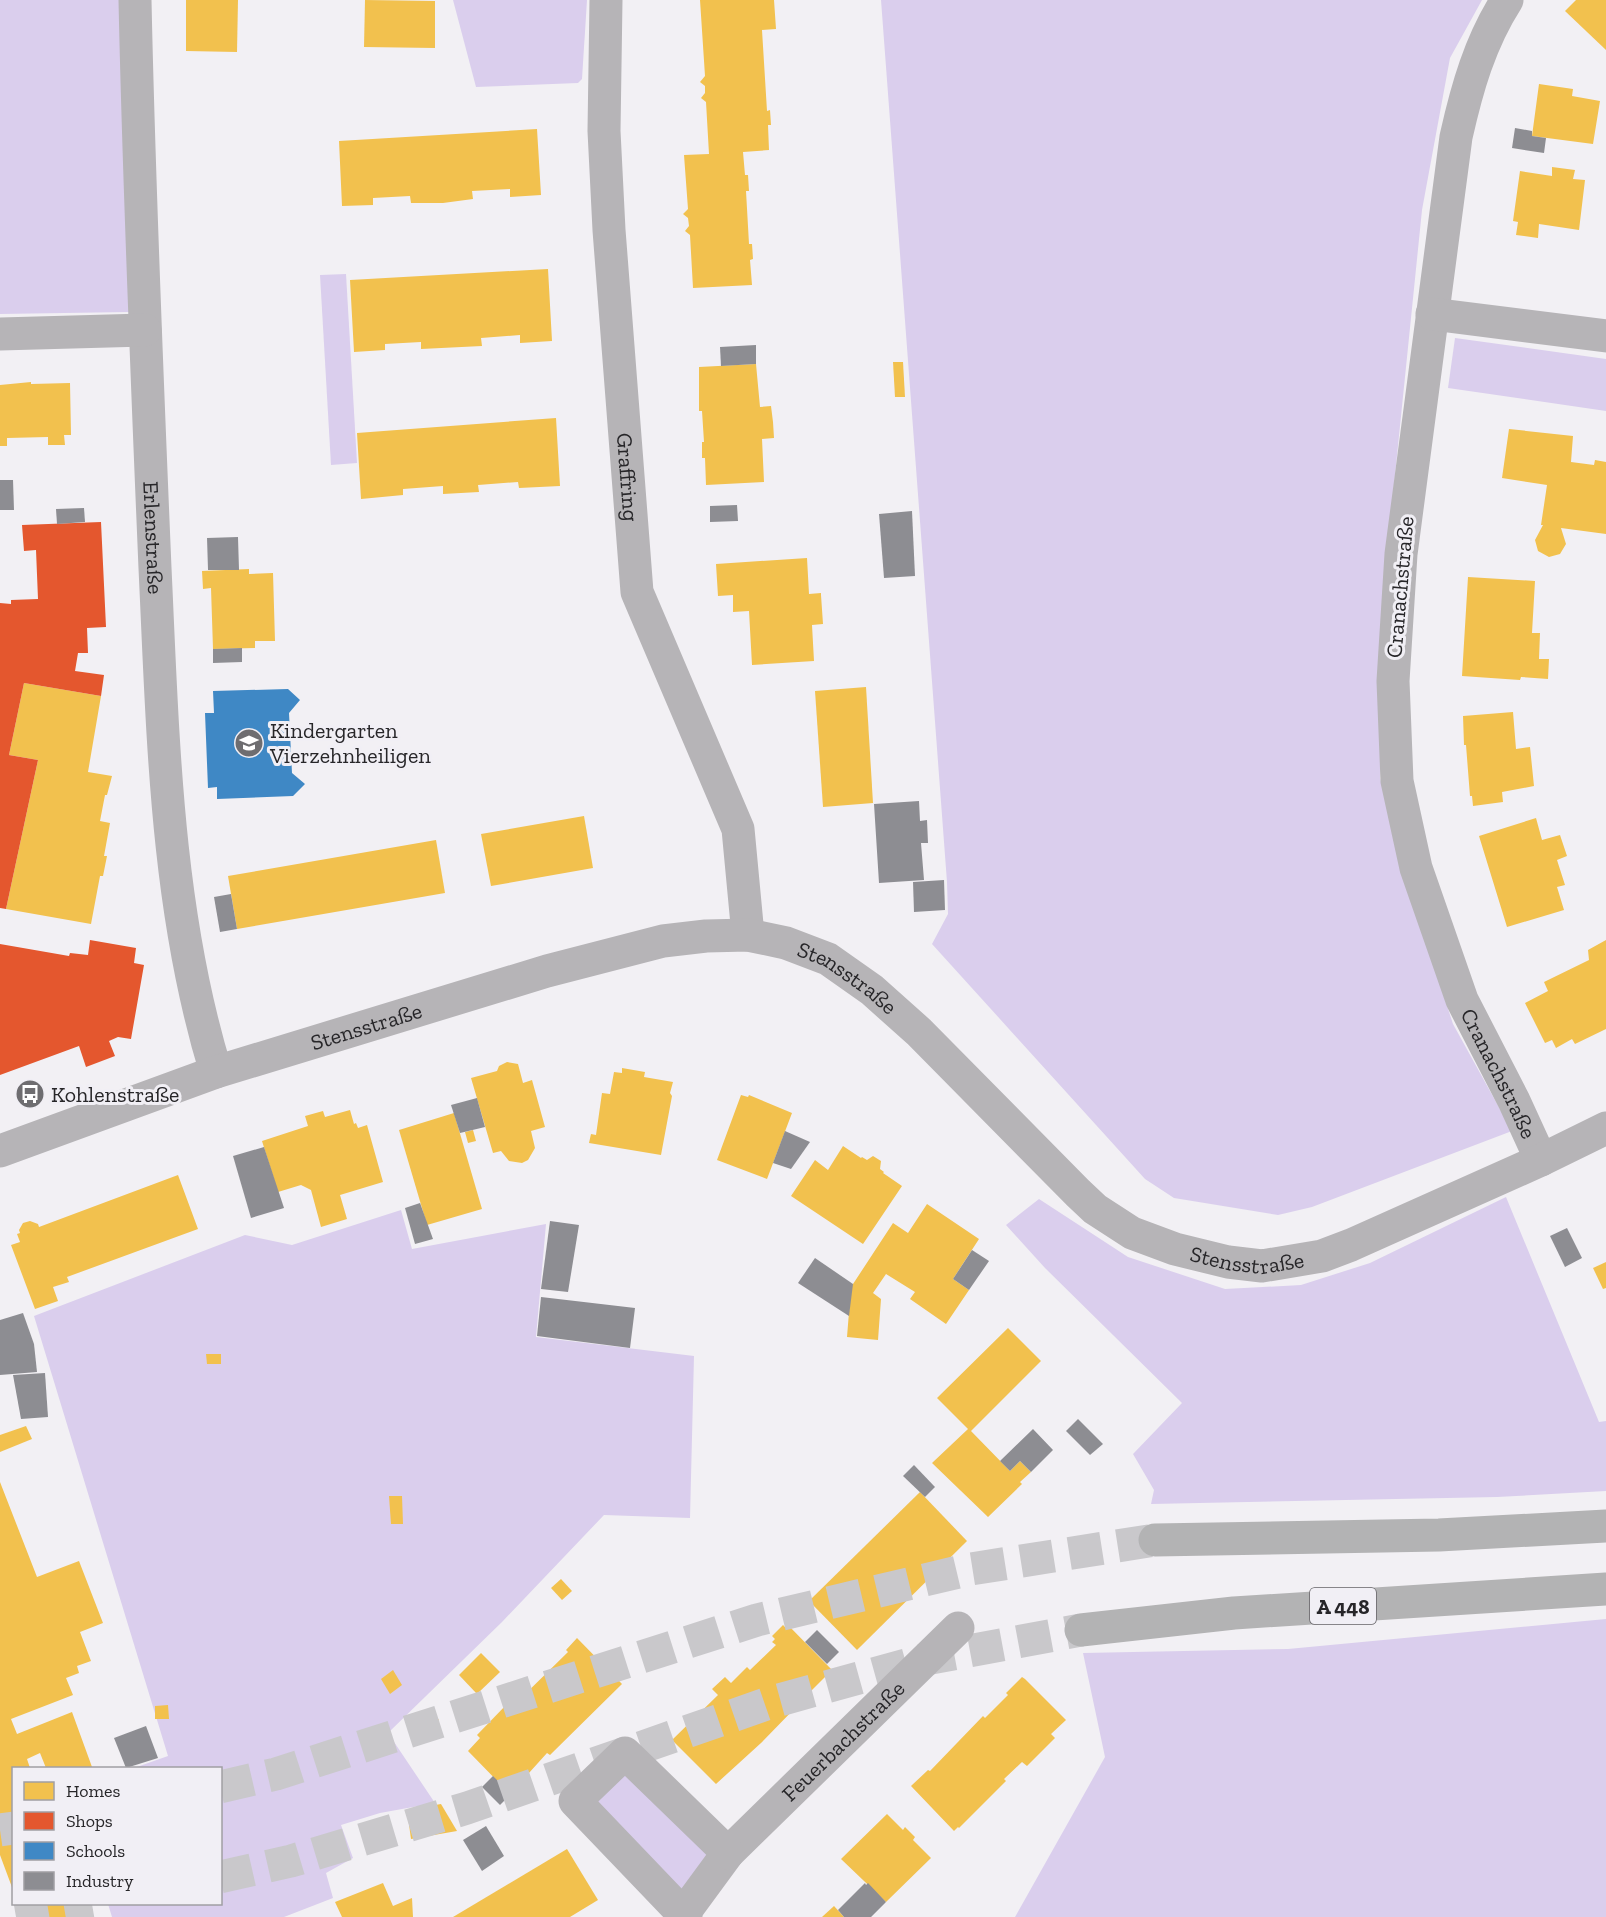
<svg xmlns="http://www.w3.org/2000/svg" width="1606" height="1917" font-family="'Zilla Slab',serif">
<rect width="100%" height="100%" fill="#f2f0f4"/>
<!-- green -->
<g fill="#daceed">
<path d="M 0,0 L 119,0 L 129,312 L 0,314 Z"/>
<path d="M 453,0 L 587,0 L 582,79 L 578,83 L 476,87 Z"/>
<path d="M 881,0 L 1482,0 L 1450,58 L 1422,210 L 1389,534 L 1380,778 L 1407,884 L 1453,1024 L 1512,1131 L 1312,1207 L 1278,1215 L 1174,1198 L 1145,1179 L 932,944 L 948,914 L 947,882 Z"/>
<path d="M 346,274 L 357,463 L 331,465 L 320,275 Z"/>
<path d="M 1455,338 L 1606,359 L 1606,411 L 1448,388 Z"/>
<path d="M 1506,1197 L 1599,1422 L 1606,1421 L 1606,1491 L 1497,1497 L 1151,1504 L 1154,1490 L 1133,1454 L 1182,1403 L 1045,1268 L 1006,1225 L 1039,1199 L 1128,1257 L 1225,1289 L 1301,1285 L 1370,1263 Z"/>
<path d="M 401,1210 L 412,1249 L 546,1224 L 536,1337 L 694,1356 L 690,1518 L 604,1515 L 502,1622 L 388,1733 L 435,1803 L 380,1813 L 341,1825 L 353,1858 L 326,1873 L 333,1898 L 284,1917 L 112,1917 L 108,1904 L 220,1904 L 220,1768 L 134,1768 L 168,1756 L 34,1316 L 245,1235 L 292,1245 Z"/>
<path d="M 1606,1619 L 1606,1917 L 1015,1917 L 1105,1757 L 1083,1653 L 1288,1649 Z"/>
<path d="M 625,1753 L 728,1853 L 684,1914 L 575,1801 Z"/>
</g>
<!-- homes -->
<g fill="#f2c14e">
<path d="M 186,0 L 238,0 L 237,52 L 186,51 Z"/>
<path d="M 365,0 L 435,1 L 435,48 L 364,47 Z"/>
<path d="M 700,0 L 774,0 L 776,29 L 762,30 L 767,111 L 770,110 L 771,125 L 768,125 L 769,150 L 743,152 L 745,175 L 748,175 L 749,191 L 746,191 L 749,244 L 752,244 L 753,259 L 750,260 L 752,285 L 693,288 L 690,235 L 685,231 L 689,226 L 688,218 L 683,214 L 688,209 L 684,155 L 709,154 L 706,102 L 701,98 L 705,93 L 705,86 L 700,82 L 705,76 Z"/>
<path d="M 1576,0 L 1606,0 L 1606,50 L 1565,11 Z"/>
<path d="M 1539,84 L 1573,89 L 1572,96 L 1600,101 L 1593,144 L 1532,136 Z"/>
<path d="M 537,129 L 541,195 L 510,197 L 510,189 L 472,191 L 473,199 L 443,203 L 411,203 L 410,196 L 373,198 L 373,205 L 342,206 L 339,141 Z"/>
<path d="M 1552,167 L 1575,170 L 1573,179 L 1585,180 L 1579,230 L 1539,224 L 1538,238 L 1516,235 L 1518,222 L 1513,221 L 1520,171 L 1552,176 Z"/>
<path d="M 548,269 L 552,341 L 520,343 L 520,335 L 481,338 L 482,346 L 421,349 L 421,342 L 385,344 L 385,350 L 354,352 L 350,280 Z"/>
<path d="M 893,362 L 903,362 L 905,397 L 895,397 Z"/>
<path d="M 756,364 L 760,407 L 771,406 L 773,422 L 774,438 L 762,439 L 764,482 L 706,485 L 705,458 L 702,458 L 702,442 L 704,442 L 702,411 L 699,411 L 699,367 Z"/>
<path d="M 31,382 L 31,384 L 70,383 L 71,435 L 64,435 L 65,445 L 48,445 L 48,437 L 7,438 L 7,446 L 0,446 L 0,385 Z"/>
<path d="M 556,418 L 560,486 L 519,488 L 518,482 L 478,485 L 479,492 L 443,494 L 443,486 L 403,489 L 403,495 L 361,499 L 357,433 Z"/>
<path d="M 1509,429 L 1573,436 L 1571,462 L 1594,465 L 1595,460 L 1606,462 L 1606,534 L 1561,528 L 1566,544 L 1560,554 L 1549,557 L 1538,551 L 1535,540 L 1543,525 L 1541,525 L 1547,485 L 1502,478 Z"/>
<path d="M 807,558 L 809,594 L 821,593 L 821,595 L 823,624 L 812,625 L 814,661 L 752,665 L 749,611 L 733,612 L 733,595 L 718,596 L 716,564 Z"/>
<path d="M 249,569 L 249,574 L 273,573 L 275,641 L 255,641 L 255,648 L 213,649 L 211,588 L 203,589 L 202,571 Z"/>
<path d="M 1468,577 L 1535,581 L 1532,633 L 1540,633 L 1539,659 L 1549,659 L 1548,679 L 1521,677 L 1520,680 L 1462,676 Z"/>
<path d="M 24,683 L 101,696 L 88,772 L 112,776 L 107,795 L 105,795 L 100,821 L 110,823 L 104,856 L 107,856 L 103,876 L 100,876 L 91,924 L 6,909 L 38,760 L 9,755 Z"/>
<path d="M 866,687 L 873,803 L 823,807 L 815,691 Z"/>
<path d="M 1513,712 L 1516,749 L 1530,747 L 1534,786 L 1502,792 L 1503,802 L 1473,806 L 1472,796 L 1470,796 L 1466,745 L 1464,745 L 1463,716 Z"/>
<path d="M 584,816 L 593,868 L 491,886 L 481,834 Z"/>
<path d="M 1536,818 L 1542,840 L 1560,835 L 1567,856 L 1557,860 L 1565,885 L 1557,887 L 1564,910 L 1507,927 L 1479,836 Z"/>
<path d="M 436,840 L 445,893 L 237,929 L 228,876 Z"/>
<path d="M 1606,940 L 1606,1029 L 1575,1044 L 1572,1039 L 1556,1048 L 1552,1040 L 1545,1043 L 1525,1003 L 1548,991 L 1544,982 L 1589,960 L 1588,950 Z"/>
<path d="M 507,1062 L 518,1064 L 523,1083 L 532,1080 L 545,1127 L 531,1131 L 535,1148 L 528,1160 L 522,1163 L 509,1161 L 501,1151 L 493,1153 L 471,1078 L 497,1071 L 499,1066 Z"/>
<path d="M 622,1068 L 645,1072 L 644,1077 L 673,1082 L 670,1093 L 672,1096 L 661,1155 L 589,1143 L 591,1134 L 596,1135 L 602,1093 L 610,1094 L 614,1072 L 622,1073 Z"/>
<path d="M 741,1095 L 748,1097 L 749,1095 L 792,1113 L 767,1179 L 717,1160 Z"/>
<path d="M 350,1110 L 354,1124 L 356,1123 L 358,1128 L 367,1125 L 383,1182 L 340,1195 L 347,1219 L 321,1227 L 311,1190 L 301,1185 L 278,1192 L 262,1141 L 308,1126 L 305,1116 L 323,1111 L 325,1117 Z"/>
<path d="M 454,1113 L 482,1209 L 427,1225 L 399,1130 Z"/>
<path d="M 473,1130 L 476,1141 L 468,1143 L 465,1132 Z"/>
<path d="M 843,1146 L 861,1158 L 862,1157 L 867,1160 L 873,1156 L 881,1161 L 880,1169 L 884,1172 L 883,1173 L 902,1186 L 863,1244 L 791,1196 L 815,1160 L 828,1170 Z"/>
<path d="M 178,1175 L 198,1229 L 67,1277 L 69,1282 L 53,1287 L 58,1301 L 35,1309 L 11,1245 L 20,1242 L 17,1234 L 20,1233 L 19,1230 L 23,1223 L 30,1221 L 38,1224 L 39,1227 Z"/>
<path d="M 927,1204 L 979,1239 L 953,1279 L 969,1290 L 946,1324 L 910,1299 L 915,1292 L 886,1274 L 873,1293 L 881,1299 L 878,1340 L 847,1337 L 851,1287 L 855,1281 L 893,1223 L 908,1233 Z"/>
<path d="M 1606,1262 L 1606,1288 L 1603,1289 L 1593,1268 Z"/>
<path d="M 1008,1328 L 1041,1361 L 971,1431 L 1010,1471 L 1020,1461 L 1031,1472 L 1020,1482 L 1022,1484 L 988,1517 L 932,1463 L 968,1429 L 937,1398 Z"/>
<path d="M 206,1354 L 221,1354 L 221,1364 L 207,1364 Z"/>
<path d="M 26,1426 L 32,1439 L 0,1452 L 0,1435 Z"/>
<path d="M 0,1482 L 37,1577 L 79,1561 L 103,1623 L 80,1632 L 91,1661 L 77,1666 L 79,1673 L 66,1678 L 73,1695 L 11,1719 L 17,1734 L 72,1712 L 92,1767 L 87,1768 L 46,1768 L 40,1753 L 27,1759 L 30,1768 L 14,1768 L 13,1890 L 0,1855 Z"/>
<path d="M 920,1492 L 967,1541 L 857,1650 L 809,1601 Z"/>
<path d="M 389,1496 L 402,1496 L 403,1524 L 391,1524 Z"/>
<path d="M 561,1579 L 572,1591 L 562,1600 L 551,1588 Z"/>
<path d="M 783,1625 L 786,1628 L 788,1625 L 832,1670 L 809,1693 L 811,1695 L 800,1707 L 798,1705 L 761,1743 L 716,1784 L 672,1740 L 718,1695 L 712,1689 L 725,1677 L 731,1683 L 747,1667 L 750,1670 L 776,1645 L 772,1642 L 775,1639 L 772,1636 Z"/>
<path d="M 577,1638 L 622,1684 L 550,1755 L 547,1753 L 510,1794 L 468,1751 L 480,1738 L 477,1735 L 508,1703 L 512,1707 L 568,1652 L 566,1650 Z"/>
<path d="M 481,1653 L 500,1672 L 477,1694 L 459,1675 Z"/>
<path d="M 393,1670 L 402,1685 L 390,1694 L 381,1679 Z"/>
<path d="M 1022,1677 L 1025,1679 L 1066,1720 L 1051,1734 L 1055,1738 L 1027,1766 L 1022,1762 L 1004,1779 L 1006,1781 L 959,1828 L 958,1827 L 954,1831 L 911,1786 L 928,1770 L 930,1771 L 983,1716 L 985,1718 L 1008,1695 L 1006,1693 Z"/>
<path d="M 168,1705 L 169,1719 L 155,1719 L 155,1706 Z"/>
<path d="M 428,1709 L 439,1720 L 428,1730 L 418,1719 Z"/>
<path d="M 441,1804 L 457,1831 L 411,1839 L 407,1810 Z"/>
<path d="M 887,1814 L 903,1830 L 905,1827 L 915,1837 L 913,1840 L 931,1858 L 886,1902 L 841,1859 Z"/>
<path d="M 567,1849 L 598,1900 L 570,1917 L 453,1917 Z"/>
<path d="M 383,1883 L 393,1906 L 412,1898 L 413,1917 L 342,1917 L 335,1902 Z"/>
<path d="M 19,1904 L 88,1904 L 93,1917 L 24,1917 Z"/>
<path d="M 834,1906 L 844,1917 L 822,1917 Z"/>
</g>
<!-- shops -->
<g fill="#e4572e">
<path d="M 101,522 L 106,627 L 87,628 L 88,653 L 78,653 L 75,671 L 104,675 L 101,696 L 24,683 L 9,755 L 38,760 L 6,909 L 0,908 L 0,603 L 11,604 L 11,600 L 38,599 L 36,550 L 24,551 L 22,525 Z"/>
<path d="M 90,940 L 136,948 L 134,963 L 144,965 L 131,1039 L 118,1037 L 109,1041 L 115,1056 L 86,1067 L 79,1046 L 0,1075 L 0,944 L 69,956 L 70,953 L 88,955 Z"/>
</g>
<!-- schools -->
<path fill="#3f88c5" d="M 288,689 L 300,700 L 289,713 L 292,773 L 305,784 L 293,796 L 217,799 L 217,787 L 208,788 L 205,713 L 214,713 L 213,691 Z"/>
<!-- industry -->
<g fill="#8d8d92">
<path d="M 1515,128 L 1532,131 L 1532,136 L 1546,138 L 1544,153 L 1512,148 Z"/>
<path d="M 756,345 L 756,364 L 721,366 L 720,347 Z"/>
<path d="M 0,480 L 13,480 L 14,510 L 0,510 Z"/>
<path d="M 737,505 L 738,521 L 710,522 L 710,506 Z"/>
<path d="M 84,508 L 85,522 L 57,524 L 56,509 Z"/>
<path d="M 912,511 L 915,576 L 884,578 L 879,514 Z"/>
<path d="M 238,537 L 239,570 L 208,570 L 207,538 Z"/>
<path d="M 242,648 L 242,662 L 213,663 L 213,649 Z"/>
<path d="M 919,801 L 920,821 L 927,820 L 928,843 L 921,843 L 924,880 L 879,883 L 874,804 Z"/>
<path d="M 944,880 L 945,910 L 914,912 L 913,882 Z"/>
<path d="M 231,894 L 237,929 L 220,932 L 214,897 Z"/>
<path d="M 477,1098 L 485,1127 L 460,1133 L 451,1105 Z"/>
<path d="M 785,1131 L 810,1142 L 791,1169 L 773,1163 Z"/>
<path d="M 264,1147 L 284,1208 L 251,1218 L 233,1156 Z"/>
<path d="M 420,1203 L 433,1239 L 415,1244 L 405,1208 Z"/>
<path d="M 550,1221 L 579,1225 L 568,1292 L 541,1289 Z"/>
<path d="M 1567,1228 L 1582,1258 L 1565,1267 L 1550,1236 Z"/>
<path d="M 972,1250 L 989,1261 L 969,1290 L 953,1279 Z"/>
<path d="M 815,1258 L 853,1284 L 849,1316 L 798,1283 Z"/>
<path d="M 541,1297 L 635,1308 L 630,1348 L 537,1336 Z"/>
<path d="M 23,1313 L 34,1344 L 37,1372 L 0,1375 L 0,1320 Z"/>
<path d="M 45,1373 L 48,1417 L 21,1419 L 13,1375 Z"/>
<path d="M 1078,1419 L 1103,1444 L 1090,1455 L 1066,1431 Z"/>
<path d="M 1033,1429 L 1053,1450 L 1031,1472 L 1020,1461 L 1010,1471 L 1000,1461 Z"/>
<path d="M 914,1465 L 935,1487 L 925,1497 L 903,1476 Z"/>
<path d="M 817,1630 L 839,1652 L 827,1664 L 805,1642 Z"/>
<path d="M 146,1726 L 158,1758 L 126,1768 L 114,1738 Z"/>
<path d="M 493,1776 L 511,1794 L 500,1805 L 482,1787 Z"/>
<path d="M 486,1826 L 504,1856 L 482,1871 L 463,1840 Z"/>
<path d="M 865,1883 L 866,1885 L 868,1883 L 886,1902 L 871,1917 L 844,1917 L 838,1910 Z"/>
</g>
<g fill="none" stroke-linecap="round" stroke-linejoin="round">
<!-- highway-tunnel -->
<g stroke="#c9c8cb" stroke-width="33" stroke-dasharray="33 16" stroke-linecap="butt">
<path d="M 220,1787 L 276,1774 L 757,1620 L 971,1569 L 1155,1540"/>
<path d="M 0,1830 L 14,1828"/>
<path d="M 220,1877 L 291,1861 L 467,1808 L 772,1702 L 931,1658 L 1081,1630"/>
<path d="M 16,1917 L 92,1904"/>
</g>
<!-- minor -->
<g stroke="#b6b4b7" stroke-width="33">
<path id="s1" d="M 135,0 C 139,189 147,379 155,568 C 163,737 166,909 216,1072"/>
<path id="s2" d="M 606,0 L 604,131 L 609,230 L 637,592 L 738,829 L 748,935"/>
<path id="s3" d="M 1507,0 C 1480,42 1467,88 1456,137 L 1401,554 L 1393,681 L 1397,781 L 1416,868 L 1462,1000 L 1514,1101 L 1541,1160"/>
<path d="M 1432,314 L 1606,336"/>
<path d="M 0,334 L 145,330"/>
<path id="s4" d="M 0,1151 L 216,1072 L 547,971 L 663,941 L 706,936 L 748,935 L 786,943 L 828,959 L 872,990 L 919,1032 L 1078,1193 L 1095,1209 L 1132,1233 L 1175,1249 L 1228,1262 L 1262,1266 L 1322,1256 L 1351,1245 L 1541,1160 L 1606,1128"/>
<path id="s5" d="M 681,1917 L 728,1853 L 958,1628"/>
<path d="M 686,1917 L 575,1801 L 625,1753 L 728,1853"/>
</g>
<!-- highway -->
<g stroke="#b3b3b4" stroke-width="33">
<path d="M 1155,1540 L 1439,1535 L 1606,1526"/>
<path d="M 1081,1630 L 1234,1613 L 1606,1589"/>
</g>
</g>
<!-- icons -->
<defs>
<g id="school-disc" transform="scale(1.5)"><circle r="9.5" fill="#6e6d70" stroke="#f1eff5"/><path d="M0-5L7-2L0 1L-7-2ZM-4 1L0 2.5L4 1V4Q0 6-4 4Z" fill="#fff"/></g>
<g id="bus-disc" transform="scale(1.5)"><circle r="9.5" fill="#6e6d70" stroke="#f1eff5"/><path d="M-5-6H5V4H4V6H2V4H-2V6H-4V4H-5ZM-3.5-4V0h7V-4ZM-3.5 1.2v1.5H-2V1.2ZM2 1.2v1.5H3.5V1.2Z" fill="#fff"/></g>
</defs>
<g fill-rule="evenodd">
<use href="#school-disc" x="249" y="743"/>
<use href="#bus-disc" x="30" y="1094"/>
</g>
<g text-anchor="middle" dominant-baseline="central" stroke-width="6" stroke-linejoin="round" paint-order="stroke">
<!-- shield labels -->
<rect fill="#f1eff5" stroke="#646266" stroke-width="1.5" x="1310" y="1588" width="66" height="36" rx="4.5"/>
<g font-size="21" font-weight="bold" fill="#272629">
<text x="1343" y="1606">A 448</text>
</g>
<!-- street labels -->
<g font-size="22" fill="#272629" stroke="#f1eff5">
<text stroke="none"><textPath href="#s2" startOffset="478">Graffring</textPath></text>
<text stroke="none"><textPath href="#s1" startOffset="538">Erlenstraße</textPath></text>
<text transform="translate(1400 587) rotate(-85)">Cranachstraße</text>
<text stroke="none"><textPath href="#s4" startOffset="891">Stensstraße</textPath></text>
<text stroke="none"><textPath href="#s4" startOffset="387">Stensstraße</textPath></text>
<text stroke="none"><textPath href="#s3" startOffset="1106">Cranachstraße</textPath></text>
<text stroke="none"><textPath href="#s4" startOffset="1395">Stensstraße</textPath></text>
<text stroke="none"><textPath href="#s5" startOffset="240">Feuerbachstraße</textPath></text>
</g>
<!-- poi labels -->
<g font-size="22" fill="#272629" stroke="#f1eff5" text-anchor="start">
<text x="270" y="730">Kindergarten<tspan x="270" dy="25">Vierzehnheiligen</tspan></text>
<text x="51" y="1094">Kohlenstraße</text>
</g>
</g>
<!-- legend -->
<rect x="12" y="1767" width="210" height="138" fill="#f1eff5" stroke="#a09fa3" stroke-width="1.5"/>
<rect x="24" y="1782" width="30" height="18" fill="#f2c14e" stroke="#a09fa3" stroke-width="1.5"/>
<text x="66" y="1797" font-size="18" fill="#272629">Homes</text>
<rect x="24" y="1812" width="30" height="18" fill="#e4572e" stroke="#a09fa3" stroke-width="1.5"/>
<text x="66" y="1827" font-size="18" fill="#272629">Shops</text>
<rect x="24" y="1842" width="30" height="18" fill="#3f88c5" stroke="#a09fa3" stroke-width="1.5"/>
<text x="66" y="1857" font-size="18" fill="#272629">Schools</text>
<rect x="24" y="1872" width="30" height="18" fill="#8d8d92" stroke="#a09fa3" stroke-width="1.5"/>
<text x="66" y="1887" font-size="18" fill="#272629">Industry</text>
</svg>
